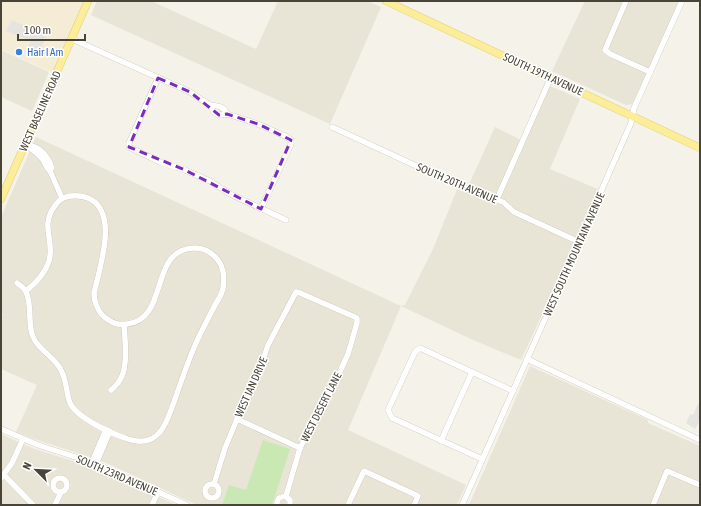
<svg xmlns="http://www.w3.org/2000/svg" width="701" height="506" font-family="'Asap Condensed',sans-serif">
<rect width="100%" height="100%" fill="#f4f2e9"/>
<!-- residential -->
<g fill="#e8e5d7">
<path d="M 97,1 L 151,1 L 256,49 L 278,1 L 367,1 L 381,7 L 330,124 L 91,15 Z"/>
<path d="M 585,1 L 680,1 L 633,104 L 626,105 L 552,71 Z"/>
<path d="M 1,50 L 49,72 L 32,111 L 1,97 Z"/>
<path d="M 550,86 L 580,99 L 550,169 L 600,190 L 521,360 L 471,339 L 401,306 L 348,430 L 466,485 L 457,505 L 197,505 L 102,461 L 34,439 L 16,432 L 37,385 L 1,369 L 1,320 L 3,314 L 1,313 L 1,217 L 36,137 L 401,306 L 405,305 L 433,249 L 458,187 L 466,191 L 495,127 L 525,142 Z"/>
<path d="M 530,366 L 648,420 L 648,423 L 700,446 L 700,505 L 469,505 Z"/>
<path d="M 1,434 L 32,448 L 101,470 L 176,505 L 1,505 Z"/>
</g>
<!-- commercial -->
<path fill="#f5ecd5" d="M 1,1 L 88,1 L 56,74 L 1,49 Z"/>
<!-- green -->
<path fill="#c9e8b3" d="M 263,440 L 290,449 L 272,505 L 222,505 L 229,485 L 246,490 Z"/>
<!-- parking -->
<g fill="#e6e4e0">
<path d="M 12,20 L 34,30 L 33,33 L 37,35 L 38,33 L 46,37 L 37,57 L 26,52 L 31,41 L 6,31 L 10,23 L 11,23 Z"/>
<path d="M 698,404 L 700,404 L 700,423 L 699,422 L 695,429 L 686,423 L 690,414 L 693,415 Z"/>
</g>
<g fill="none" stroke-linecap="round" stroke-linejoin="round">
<!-- minor casing -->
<g stroke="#c0bbac" stroke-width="6">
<g id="minor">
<path d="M 626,1 L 605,50 L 610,54 L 650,72"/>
<path d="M 72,39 L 190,92 L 210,105 L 213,111 L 218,115 L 227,114 L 258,124 L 287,137 L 291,140 L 291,144 L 261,209"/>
<path d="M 158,78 L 129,143 L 129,147 L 162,163 L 185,170 L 210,181 L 230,194 L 286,220"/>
<path d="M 210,105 C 219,106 223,106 227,114"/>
<path d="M 332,127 L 464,188 L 503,202 L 514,212 L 579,242"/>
<path d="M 25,144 C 31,149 38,153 43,160 C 46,164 46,168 50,171 L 62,198"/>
<path d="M 29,145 C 41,148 48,156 52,168 L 50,171"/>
<path d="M 497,199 L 551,77"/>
<path d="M 17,283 C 20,285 24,288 26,292 C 32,304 28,321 32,334 C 37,350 54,356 61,370 C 67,381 66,393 70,403 C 77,418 112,434 128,439 C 139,443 151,442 159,433 C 167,425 170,412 174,402 C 180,385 186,367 193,350 C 199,335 207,321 214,307 C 217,301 222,295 223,288 C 224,280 224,270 220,263 C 214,254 206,248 195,248 C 148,248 170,320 127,324 C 119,325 114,324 107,319 C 99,314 94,303 94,293 C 95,288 97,282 98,277 C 103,255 116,210 88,198 C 81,195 70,195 63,198 C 59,200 56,204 54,207 C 40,227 55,241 49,261 C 45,274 36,283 26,291"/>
<path d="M 527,359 L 700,440"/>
<path d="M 111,390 C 115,386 119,383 121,378 C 128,366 125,339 124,325"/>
<path d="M 237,419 L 300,448"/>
<path d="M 1,429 L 38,445 L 94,463 L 187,505"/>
<path d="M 441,441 L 472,372"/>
<path d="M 482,459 L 392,418 L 388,410 L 415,352 L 420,348 L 513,391"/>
<path d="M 92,462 L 106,429"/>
<path d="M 96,464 L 110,431"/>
<path d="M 4,475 L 33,505"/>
<path d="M 1,478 L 12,463 L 23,439"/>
<circle cx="60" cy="485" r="7"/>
<path d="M 214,484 L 225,448 L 237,419 L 256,382 L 268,345 L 296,292 L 300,293 L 357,318 L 357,323 L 348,354 L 332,389 L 300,448 L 286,496"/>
<circle cx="212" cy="491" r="7"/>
<path d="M 55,505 L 61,492"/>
<path d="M 152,505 L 158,492"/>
<path d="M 277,505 L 277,502 L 279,498 L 285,496 L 290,500 L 290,505"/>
<path d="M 348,505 L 364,471 L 418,496 L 414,505"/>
<path d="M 462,505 L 553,301 L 631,123 L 634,108 L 682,1"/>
<path d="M 653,505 L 667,471 L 700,485"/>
</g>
</g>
<!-- major casing -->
<g stroke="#e2cd69" stroke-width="8">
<g id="major">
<path d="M 386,1 L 700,148"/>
<path d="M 1,199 L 88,1"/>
</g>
</g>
<!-- minor -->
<use href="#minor" stroke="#fff" stroke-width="5.5"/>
<!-- major -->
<use href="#major" stroke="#fced9a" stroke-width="7"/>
</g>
<!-- marked area -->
<path fill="none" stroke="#7b2cbf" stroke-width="3" stroke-dasharray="8 5" stroke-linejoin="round" d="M 158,78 L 190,92 L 219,115 L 227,114 L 258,124 L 291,140 L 261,209 L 185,170 L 129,147 Z"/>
<!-- markers -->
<circle fill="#3f7fe0" stroke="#fff" stroke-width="1.5" cx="19" cy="52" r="4"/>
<g text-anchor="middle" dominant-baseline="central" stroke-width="3" stroke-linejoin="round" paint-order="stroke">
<!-- shop labels -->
<g font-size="11" fill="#366cbe" stroke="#fff" text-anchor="start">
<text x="27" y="52">Hair I Am</text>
</g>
<!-- street labels -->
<g font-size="11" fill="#484437" stroke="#fff">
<text transform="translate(543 74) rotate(25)">SOUTH 19TH AVENUE</text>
<text transform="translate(40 111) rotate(-66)">WEST BASELINE ROAD</text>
<text transform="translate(457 183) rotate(23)">SOUTH 20TH AVENUE</text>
<text transform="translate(574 254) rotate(-66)">WEST SOUTH MOUNTAIN AVENUE</text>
<text transform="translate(251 387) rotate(-66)">WEST IAN DRIVE</text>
<text transform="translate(321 407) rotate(-63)">WEST DESERT LANE</text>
<text transform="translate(117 475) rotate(23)">SOUTH 23RD AVENUE</text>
</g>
</g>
<!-- border -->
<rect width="701" height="506" fill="none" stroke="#484437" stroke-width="4"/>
<!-- north arrow -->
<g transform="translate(36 470) rotate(294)" stroke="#ffffff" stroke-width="3" paint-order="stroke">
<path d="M0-3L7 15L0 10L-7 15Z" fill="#484437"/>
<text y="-6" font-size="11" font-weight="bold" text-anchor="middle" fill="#484437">N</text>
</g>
<!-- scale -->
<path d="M18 34v6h67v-6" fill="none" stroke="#484437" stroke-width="2"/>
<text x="24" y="34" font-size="12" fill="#484437" stroke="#ffffff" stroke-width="3" paint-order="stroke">100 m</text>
</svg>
